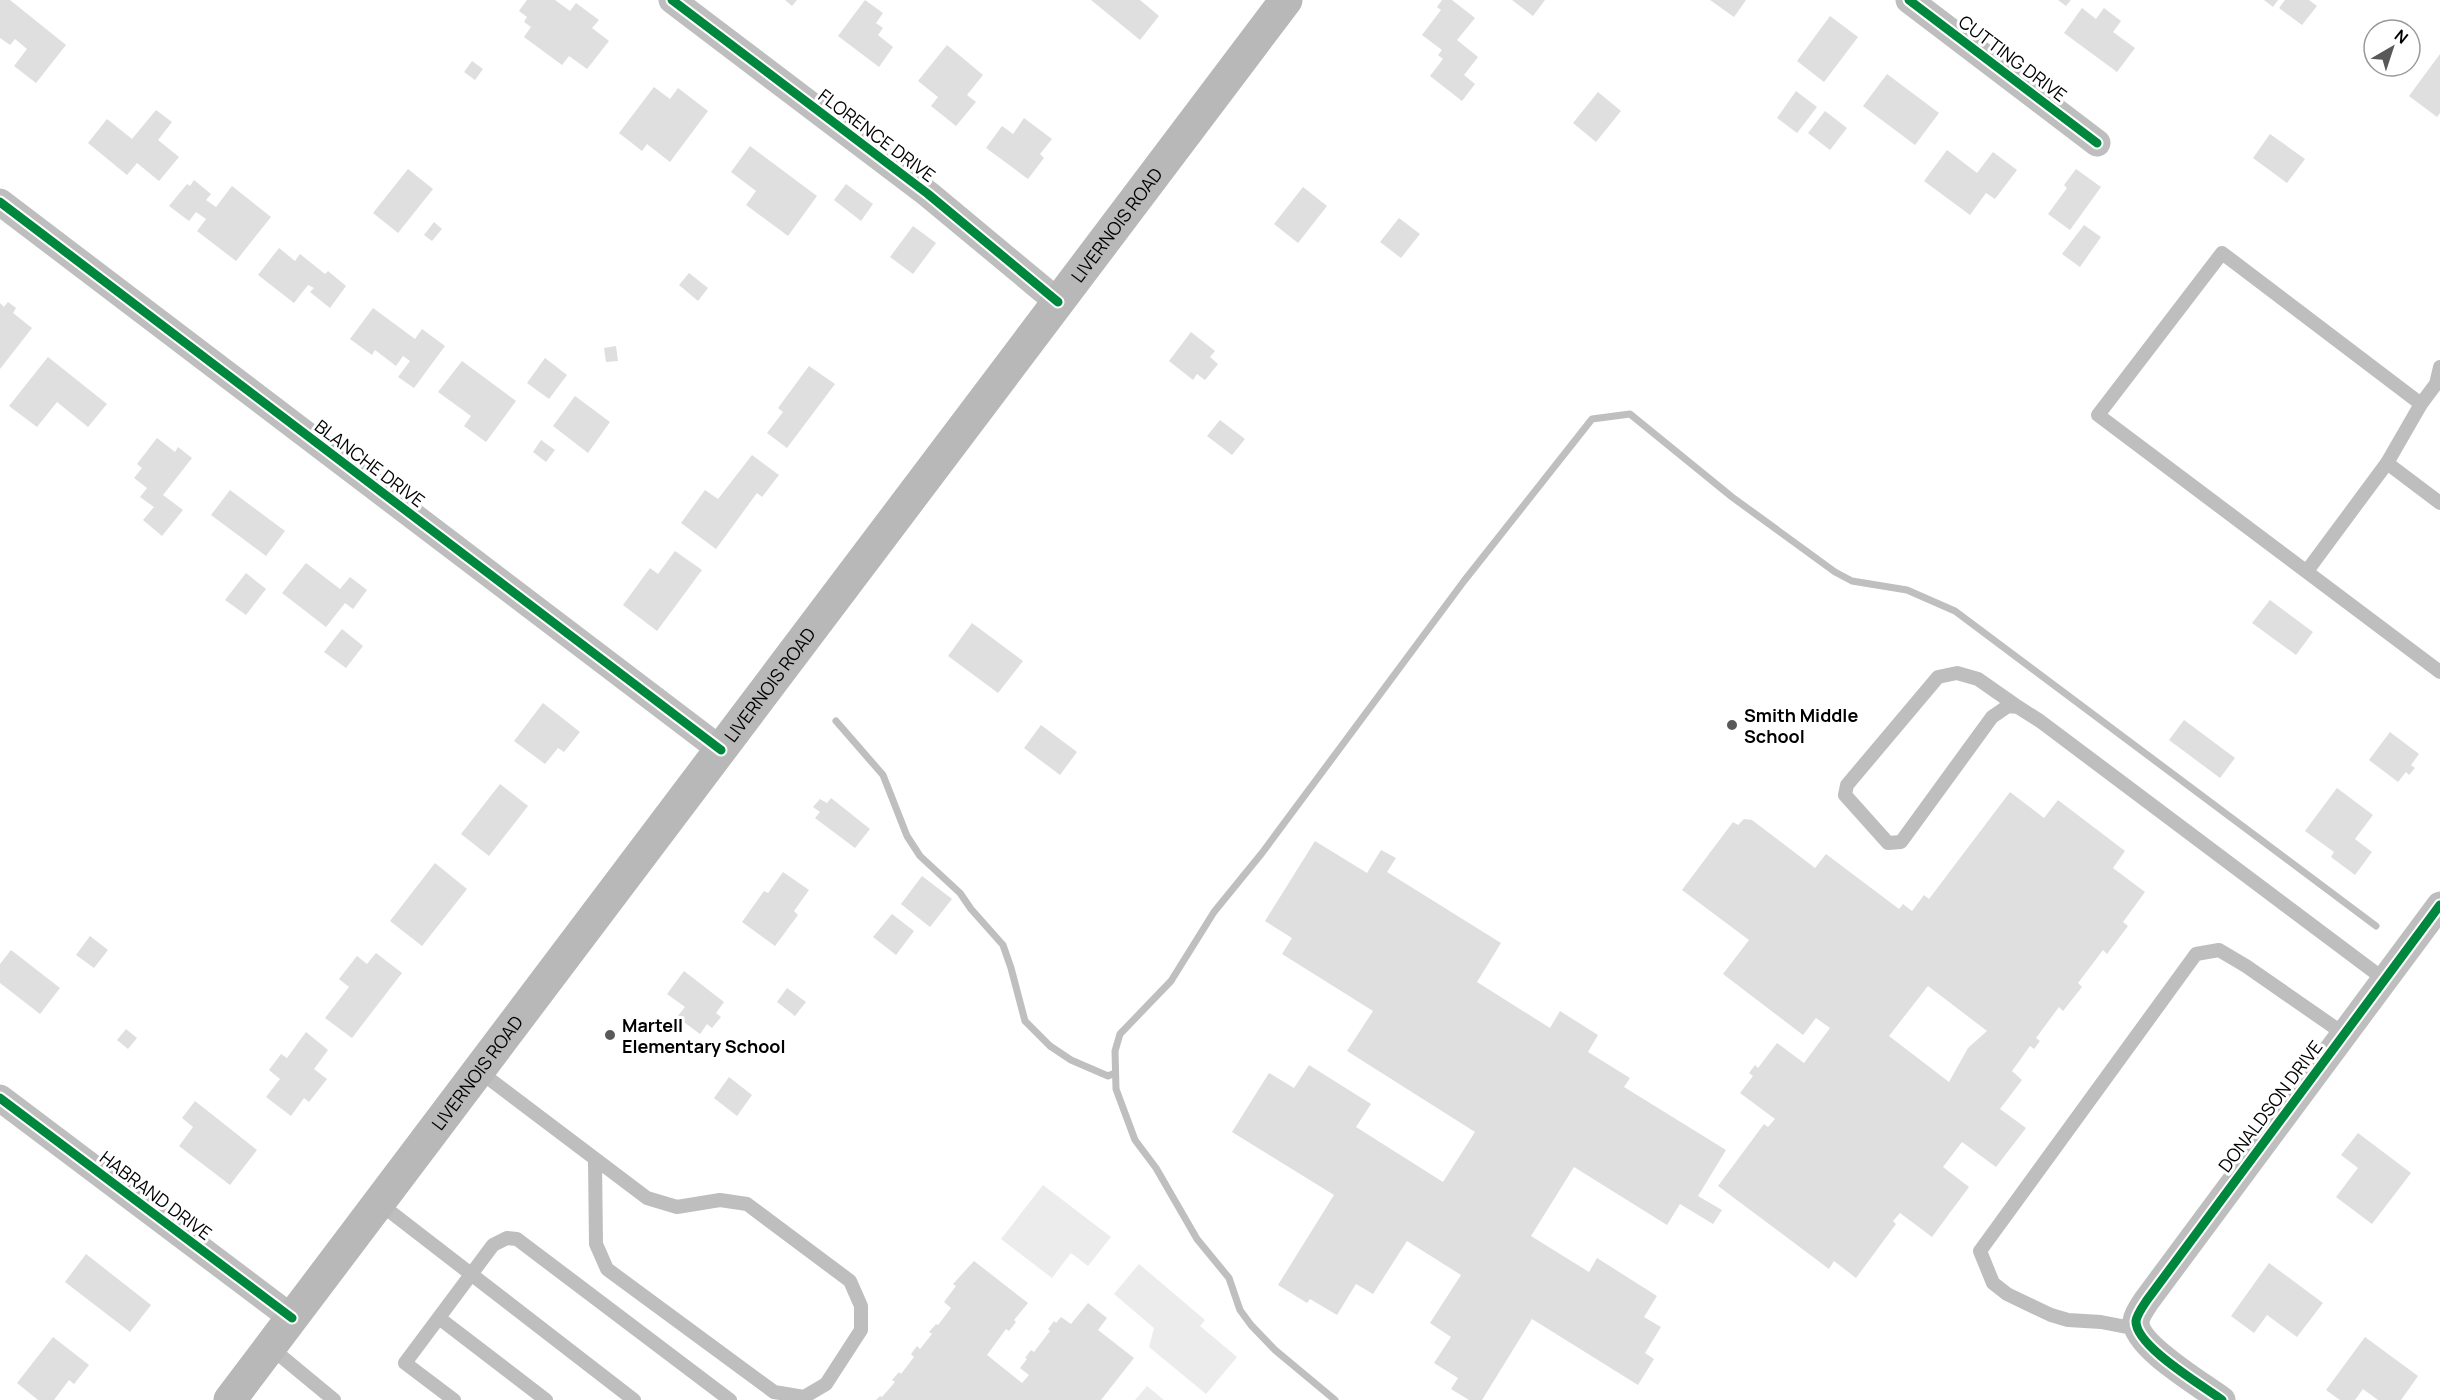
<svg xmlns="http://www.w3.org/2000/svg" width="2440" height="1400" font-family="Manrope,sans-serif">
<rect width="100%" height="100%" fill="#fff"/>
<!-- green -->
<g fill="#ececec">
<path d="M 1043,1185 L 1111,1237 L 1088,1266 L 1071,1253 L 1052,1278 L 1001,1239 Z"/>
<path d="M 1139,1264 L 1205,1320 L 1200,1326 L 1237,1357 L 1206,1394 L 1149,1347 L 1154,1328 L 1114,1294 Z"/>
<path d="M 1147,1386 L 1164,1400 L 1135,1400 Z"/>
</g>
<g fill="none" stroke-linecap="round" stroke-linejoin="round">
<!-- stream -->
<g stroke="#bfbfbf" stroke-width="7">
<path d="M 836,721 L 883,775 L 907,836 L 920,856 L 960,893 L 971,909 L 1003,945 L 1011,968 L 1025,1021 L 1050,1046 L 1071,1060 L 1108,1076 L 1115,1073"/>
<path d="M 1335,1400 L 1275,1350 L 1251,1325 L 1240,1310 L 1229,1278 L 1197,1239 L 1156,1168 L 1135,1140 L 1116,1089 L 1115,1051 L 1120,1034 L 1171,981 L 1214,912 L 1262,853 L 1464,581 L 1592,419 L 1630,414 L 1732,497 L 1835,572 L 1852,581 L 1907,590 L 1955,611 L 2376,926"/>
</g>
</g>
<!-- building -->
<g fill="#dfdfdf" fill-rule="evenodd">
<path d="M 0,0 L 10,0 L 66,45 L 36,83 L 14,66 L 27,49 L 15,39 L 10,45 L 0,38 Z"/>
<path d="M 527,0 L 555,0 L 570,11 L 576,3 L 599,20 L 592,28 L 609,41 L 587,69 L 569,56 L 562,65 L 524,37 L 531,27 L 524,22 L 527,17 L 519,11 Z"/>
<path d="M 785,0 L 797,0 L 792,6 Z"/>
<path d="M 865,0 L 883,13 L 876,23 L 883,28 L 878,35 L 893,47 L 879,67 L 838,36 Z"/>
<path d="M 1091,0 L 1140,0 L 1159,16 L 1140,40 Z"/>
<path d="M 1442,0 L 1452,0 L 1475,18 L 1457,40 L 1478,57 L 1464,75 L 1475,84 L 1462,101 L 1430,76 L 1443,59 L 1438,55 L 1442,50 L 1422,35 L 1441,10 L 1437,7 Z"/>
<path d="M 1512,0 L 1545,0 L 1533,16 Z"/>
<path d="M 1710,0 L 1746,0 L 1734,17 Z"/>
<path d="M 2058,0 L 2071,0 L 2066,6 Z"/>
<path d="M 2264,0 L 2278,0 L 2273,7 Z"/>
<path d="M 2285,0 L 2309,0 L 2317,6 L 2302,25 L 2279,8 Z"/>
<path d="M 2082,8 L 2096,19 L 2104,8 L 2121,21 L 2113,32 L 2135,48 L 2117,72 L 2064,33 Z"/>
<path d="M 1830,16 L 1858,37 L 1824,82 L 1797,61 Z"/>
<path d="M 947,45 L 983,75 L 967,95 L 976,102 L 956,126 L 931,106 L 938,97 L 918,81 Z"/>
<path d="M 2440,54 L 2440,113 L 2437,117 L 2409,96 Z"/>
<path d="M 472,61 L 483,69 L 475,80 L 464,72 Z"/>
<path d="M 1887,74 L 1939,113 L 1915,145 L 1863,106 Z"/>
<path d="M 654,87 L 670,99 L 678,88 L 708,111 L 670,162 L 647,144 L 642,151 L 619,133 Z"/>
<path d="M 1796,91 L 1817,107 L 1797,133 L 1777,118 Z"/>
<path d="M 1598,92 L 1621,111 L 1596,142 L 1573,123 Z"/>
<path d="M 156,110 L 172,122 L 158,140 L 179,157 L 159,181 L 137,163 L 127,175 L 88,143 L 107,119 L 132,139 Z"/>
<path d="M 1825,111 L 1847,128 L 1830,150 L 1808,133 Z"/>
<path d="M 1024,118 L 1052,139 L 1040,154 L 1044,158 L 1028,179 L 986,148 L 1002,126 L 1013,134 Z"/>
<path d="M 2270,134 L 2305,159 L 2287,183 L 2253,158 Z"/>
<path d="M 750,146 L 817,196 L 788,236 L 746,205 L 756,191 L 731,172 Z"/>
<path d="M 1947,150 L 1977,173 L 1993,152 L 2017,170 L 1995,199 L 1986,193 L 1970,215 L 1924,181 Z"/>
<path d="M 408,169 L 433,189 L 398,233 L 373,213 Z"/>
<path d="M 2076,169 L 2101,187 L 2070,230 L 2048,214 L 2067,188 L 2064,185 Z"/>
<path d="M 194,180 L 211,194 L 206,200 L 216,207 L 232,186 L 271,217 L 236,261 L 197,231 L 206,219 L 196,212 L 189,221 L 169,206 L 187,184 L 190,186 Z"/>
<path d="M 846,184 L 873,204 L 861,221 L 834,200 Z"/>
<path d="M 1303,187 L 1327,206 L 1298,243 L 1274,224 Z"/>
<path d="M 1399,218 L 1420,234 L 1401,258 L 1380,242 Z"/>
<path d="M 434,222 L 442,229 L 432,241 L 424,235 Z"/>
<path d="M 2084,225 L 2101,237 L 2080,267 L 2062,254 Z"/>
<path d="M 913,226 L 936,243 L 913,274 L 890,257 Z"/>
<path d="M 279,248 L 295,261 L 300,254 L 325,274 L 328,271 L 346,286 L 330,308 L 310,292 L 314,288 L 308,285 L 294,303 L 258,275 Z"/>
<path d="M 689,273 L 708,288 L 698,301 L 679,285 Z"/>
<path d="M 8,302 L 16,308 L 13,313 L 32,328 L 0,369 L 0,303 L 4,307 Z"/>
<path d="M 373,308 L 415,339 L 422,329 L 445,346 L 414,388 L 398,377 L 410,361 L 403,356 L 396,366 L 375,350 L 372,355 L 350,339 Z"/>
<path d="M 1191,332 L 1215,351 L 1210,357 L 1218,364 L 1205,380 L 1197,374 L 1193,380 L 1169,361 Z"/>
<path d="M 616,346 L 618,361 L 606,362 L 604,348 Z"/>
<path d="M 48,357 L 107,404 L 88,427 L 57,402 L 37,427 L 9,406 Z"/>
<path d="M 545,358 L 567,375 L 549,399 L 527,383 Z"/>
<path d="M 462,361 L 516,401 L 486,442 L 464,426 L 471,416 L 438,392 Z"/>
<path d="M 809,366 L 835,384 L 787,448 L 767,433 L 783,412 L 778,408 Z"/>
<path d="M 575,396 L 610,422 L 588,453 L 553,426 Z"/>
<path d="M 1220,420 L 1245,439 L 1232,455 L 1207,436 Z"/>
<path d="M 157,438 L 175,452 L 178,447 L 192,458 L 163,495 L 183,510 L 162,536 L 143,520 L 154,507 L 140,497 L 147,488 L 134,478 L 142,468 L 137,464 Z"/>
<path d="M 541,440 L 555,450 L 546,462 L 533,452 Z"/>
<path d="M 752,455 L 779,475 L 762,497 L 757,493 L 716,549 L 681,523 L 705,490 L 718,499 Z"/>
<path d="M 230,490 L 285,531 L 266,556 L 211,515 Z"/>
<path d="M 675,551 L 702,570 L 657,631 L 623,605 L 650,568 L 658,574 Z"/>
<path d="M 306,563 L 340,589 L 350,577 L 367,590 L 353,609 L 345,603 L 326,627 L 282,593 Z"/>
<path d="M 246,573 L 266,589 L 246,615 L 225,600 Z"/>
<path d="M 2270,600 L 2313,632 L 2296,655 L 2252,623 Z"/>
<path d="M 972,623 L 1023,661 L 998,693 L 948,656 Z"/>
<path d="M 342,629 L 363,646 L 346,668 L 324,652 Z"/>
<path d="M 543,703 L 580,732 L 564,752 L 558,748 L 545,764 L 514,741 Z"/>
<path d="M 2184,720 L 2235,758 L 2220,778 L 2169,740 Z"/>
<path d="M 1041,725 L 1077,752 L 1060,775 L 1024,748 Z"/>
<path d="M 2390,732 L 2419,754 L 2411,765 L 2415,768 L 2409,775 L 2406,772 L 2398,782 L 2369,760 Z"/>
<path d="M 500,784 L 528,806 L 489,856 L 461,834 Z"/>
<path d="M 2337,788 L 2373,815 L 2355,839 L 2372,852 L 2355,875 L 2331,857 L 2334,852 L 2305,831 Z"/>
<path d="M 2010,792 L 2044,818 L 2058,800 L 2125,851 L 2113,868 L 2145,892 L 2123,922 L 2128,926 L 2107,954 L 2103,950 L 2078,983 L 2082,987 L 2063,1011 L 2059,1007 L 2036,1038 L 2040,1041 L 2034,1049 L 2030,1046 L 2012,1071 L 2022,1080 L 2000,1109 L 2026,1128 L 1996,1167 L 1962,1142 L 1943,1167 L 1969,1187 L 1932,1237 L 1900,1213 L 1893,1221 L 1896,1224 L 1856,1278 L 1834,1261 L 1829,1269 L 1718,1186 L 1764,1124 L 1768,1127 L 1775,1119 L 1740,1093 L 1753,1076 L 1749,1073 L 1755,1065 L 1758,1068 L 1777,1043 L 1804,1063 L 1830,1028 L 1816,1018 L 1803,1035 L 1723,974 L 1749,940 L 1682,890 L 1733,822 L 1738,825 L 1744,819 L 1752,820 L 1815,868 L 1826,854 L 1899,909 L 1903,904 L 1912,911 L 1924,895 L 1929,899 ZM 1928,986 L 1987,1031 L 1968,1048 L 1949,1082 L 1889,1036 Z"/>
<path d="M 831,798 L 870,829 L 855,848 L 815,818 L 820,812 L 813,807 L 820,799 L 827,803 Z"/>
<path d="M 1315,841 L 1367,873 L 1381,850 L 1396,858 L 1387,872 L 1501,943 L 1477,982 L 1550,1028 L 1560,1011 L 1598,1035 L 1588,1052 L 1630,1078 L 1624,1087 L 1726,1150 L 1698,1196 L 1722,1210 L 1713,1224 L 1680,1204 L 1667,1225 L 1574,1167 L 1531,1236 L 1589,1272 L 1597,1258 L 1657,1296 L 1644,1317 L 1661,1327 L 1645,1353 L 1654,1359 L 1638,1385 L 1532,1319 L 1482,1400 L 1469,1400 L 1451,1389 L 1458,1378 L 1434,1363 L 1451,1337 L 1430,1323 L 1461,1275 L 1407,1241 L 1373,1294 L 1356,1284 L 1337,1315 L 1310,1299 L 1307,1303 L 1278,1285 L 1334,1195 L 1232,1132 L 1269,1073 L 1294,1088 L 1309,1065 L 1371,1104 L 1356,1127 L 1443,1182 L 1475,1132 L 1347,1051 L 1373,1011 L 1282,954 L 1292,938 L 1265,921 Z"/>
<path d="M 435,863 L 467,889 L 422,946 L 390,921 Z"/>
<path d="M 783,872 L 809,890 L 794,911 L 798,915 L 775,946 L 742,922 L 764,891 L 768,893 Z"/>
<path d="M 922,876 L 952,899 L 930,927 L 901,904 Z"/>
<path d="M 892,914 L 914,931 L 896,955 L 873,937 Z"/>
<path d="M 90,936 L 108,950 L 94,968 L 76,955 Z"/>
<path d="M 11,950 L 60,988 L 40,1014 L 0,983 L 0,964 Z"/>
<path d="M 376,953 L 402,973 L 352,1038 L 325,1018 L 349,987 L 339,979 L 357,956 L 367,964 Z"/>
<path d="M 684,971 L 724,1002 L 716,1013 L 721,1017 L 712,1028 L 707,1024 L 700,1034 L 677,1017 L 685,1007 L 667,994 Z"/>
<path d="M 787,988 L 806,1002 L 795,1016 L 777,1002 Z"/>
<path d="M 126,1029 L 137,1038 L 128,1049 L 117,1040 Z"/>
<path d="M 306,1032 L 328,1050 L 314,1069 L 327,1079 L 309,1102 L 304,1098 L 291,1116 L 266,1097 L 280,1079 L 269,1070 L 281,1054 L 287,1058 Z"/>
<path d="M 729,1077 L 752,1095 L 737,1116 L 714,1098 Z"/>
<path d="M 195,1101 L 257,1150 L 230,1185 L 179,1146 L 193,1127 L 182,1118 Z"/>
<path d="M 2358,1133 L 2411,1173 L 2372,1224 L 2336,1197 L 2358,1168 L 2341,1155 Z"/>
<path d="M 86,1254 L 151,1305 L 130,1332 L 65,1282 Z"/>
<path d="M 974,1261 L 1028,1303 L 1014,1320 L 1016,1322 L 1009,1331 L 1006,1329 L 987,1355 L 1022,1383 L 1029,1375 L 1020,1368 L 1027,1359 L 1025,1358 L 1031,1350 L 1034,1352 L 1050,1331 L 1048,1329 L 1054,1321 L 1056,1323 L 1061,1317 L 1071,1324 L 1088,1303 L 1107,1318 L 1098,1330 L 1134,1358 L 1101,1400 L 876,1400 L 880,1396 L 882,1397 L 895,1382 L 892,1380 L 899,1372 L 901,1374 L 914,1357 L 911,1354 L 917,1346 L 920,1349 L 932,1334 L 929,1332 L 936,1324 L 938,1325 L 951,1308 L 944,1302 L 956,1286 L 953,1284 Z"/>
<path d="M 2269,1263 L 2323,1303 L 2297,1337 L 2267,1315 L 2254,1333 L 2231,1316 Z"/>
<path d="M 53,1337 L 89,1365 L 74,1384 L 69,1380 L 54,1400 L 38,1400 L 17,1383 Z"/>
<path d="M 2365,1337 L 2418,1376 L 2401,1400 L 2378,1400 L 2363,1389 L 2355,1400 L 2340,1400 L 2326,1390 Z"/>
</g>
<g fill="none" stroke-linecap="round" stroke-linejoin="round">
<!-- lane -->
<g stroke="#bebebe" stroke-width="14">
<path d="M 2421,404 L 2222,253 L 2098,415 L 2440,672"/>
<path d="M 2387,463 L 2440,503"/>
<path d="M 2307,571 L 2387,463 L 2421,404 L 2436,384 L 2440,367"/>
<path d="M 2018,707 L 1978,679 L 1957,673 L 1938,677 L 1847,785 L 1845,795 L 1888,843 L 1901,842 L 1992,717 L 2008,706 L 2018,707 L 2040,721 L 2385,980"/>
<path d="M 479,1071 L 647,1198 L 677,1207 L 720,1200 L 747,1204 L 850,1281 L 861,1306 L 861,1330 L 826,1384 L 804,1397 L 774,1392 L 607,1269 L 596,1244 L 595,1161"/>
<path d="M 379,1203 L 634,1400"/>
<path d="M 439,1318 L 546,1400"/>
<path d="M 2137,1329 L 2101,1322 L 2068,1320 L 2051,1315 L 2007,1294 L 1993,1283 L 1980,1251 L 2196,954 L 2219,950 L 2246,966 L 2344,1034"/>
<path d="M 270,1347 L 334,1400"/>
<path d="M 454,1400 L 405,1363 L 493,1245 L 507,1238 L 517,1239 L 730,1400"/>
</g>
<!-- street -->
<g stroke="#bebebe" stroke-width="27">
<path d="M 672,0 L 928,194 L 1058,302"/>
<path d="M 1909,0 L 2097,143"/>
<path d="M 0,202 L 721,750"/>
<path d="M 0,1098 L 292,1318"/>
<path d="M 2222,1400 C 2202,1385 2135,1346 2136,1321 C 2137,1314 2143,1306 2147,1300 L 2440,905"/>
</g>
<!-- secondary -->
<path stroke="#b8b8b8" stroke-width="33" id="s1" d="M 230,1400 L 1286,0"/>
<!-- cycleway casing -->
<g stroke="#fff" stroke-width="13">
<g id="cycleway">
<path d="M 672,0 L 928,194 L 1058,302"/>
<path d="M 1909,0 L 2097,143"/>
<path d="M 0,202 L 721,750"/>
<path d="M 0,1098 L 292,1318"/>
<path d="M 2222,1400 C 2202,1385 2135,1346 2136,1321 C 2137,1314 2143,1306 2147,1300 L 2440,905"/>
</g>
</g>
<!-- cycleway -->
<use href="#cycleway" stroke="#00873e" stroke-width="9"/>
</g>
<!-- markers -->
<g fill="#595959" stroke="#fff" stroke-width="2">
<circle cx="1732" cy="725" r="6"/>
<circle cx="610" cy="1035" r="6"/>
</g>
<g text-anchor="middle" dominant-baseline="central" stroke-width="6" stroke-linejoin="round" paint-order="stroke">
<!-- street labels -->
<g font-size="18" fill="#000" stroke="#fff">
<text transform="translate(2013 58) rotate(37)">CUTTING DRIVE</text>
<text transform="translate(877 135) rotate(37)">FLORENCE DRIVE</text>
<text stroke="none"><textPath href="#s1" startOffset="1472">LIVERNOIS ROAD</textPath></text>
<text transform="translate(370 463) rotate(37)">BLANCHE DRIVE</text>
<text stroke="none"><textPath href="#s1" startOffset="896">LIVERNOIS ROAD</textPath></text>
<text stroke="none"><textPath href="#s1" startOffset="410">LIVERNOIS ROAD</textPath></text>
<text transform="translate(2270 1106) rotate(-53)">DONALDSON DRIVE</text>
<text transform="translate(156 1195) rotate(37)">HABRAND DRIVE</text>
</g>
<!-- poi labels -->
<g font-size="18" font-weight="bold" fill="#000" stroke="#fff" text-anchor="start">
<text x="1744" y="715">Smith Middle<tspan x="1744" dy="21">School</tspan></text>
<text x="622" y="1025">Martell<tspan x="622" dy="21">Elementary School</tspan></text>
</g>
</g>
<!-- north arrow -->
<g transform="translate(2392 48) rotate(39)"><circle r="28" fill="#ffffff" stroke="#999999" stroke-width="1.5"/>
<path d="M0-4.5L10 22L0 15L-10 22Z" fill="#595959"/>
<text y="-9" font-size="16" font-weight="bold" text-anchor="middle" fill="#000000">N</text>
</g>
</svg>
